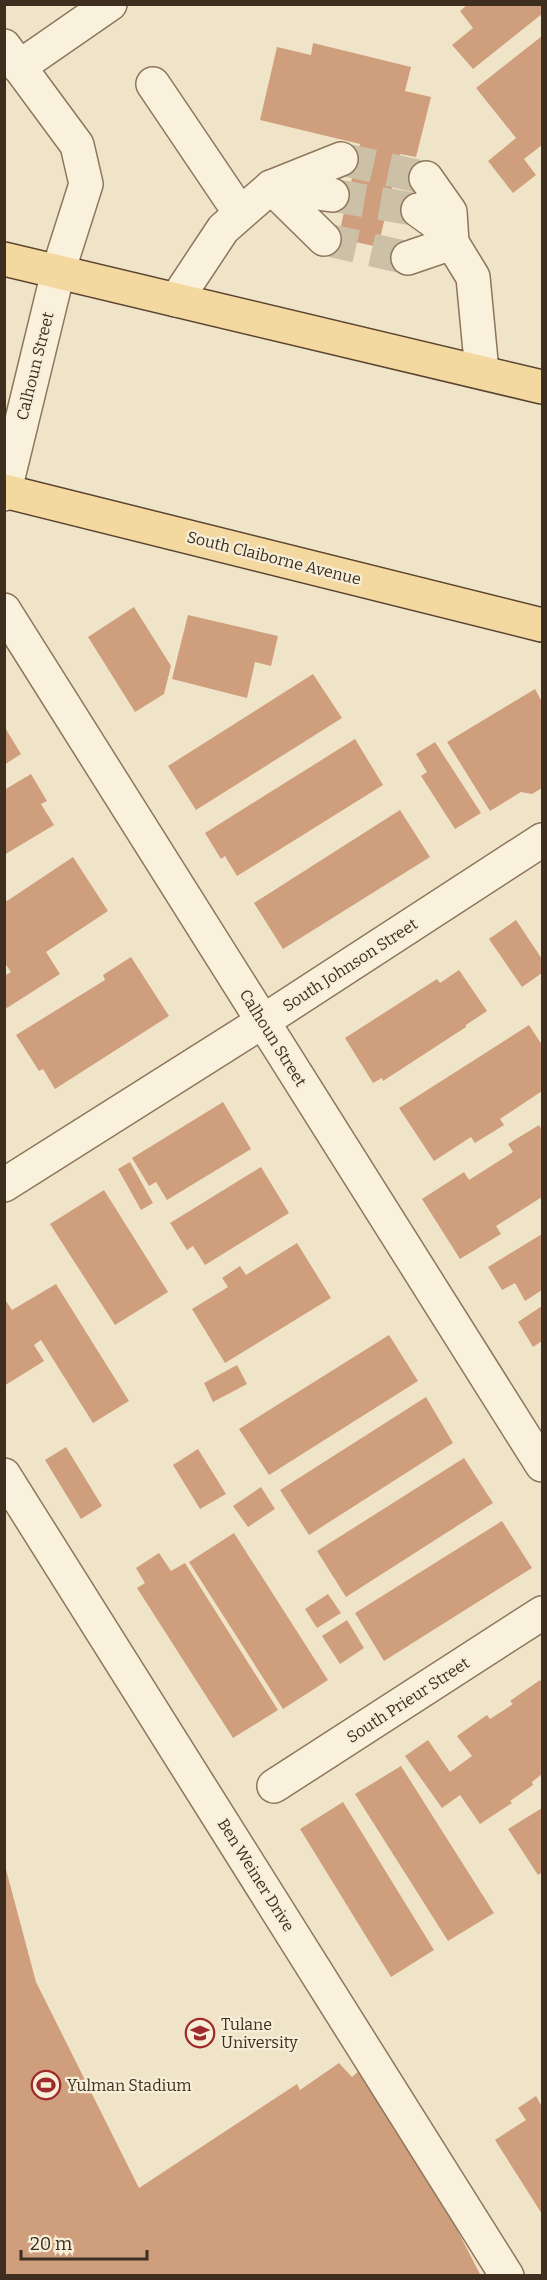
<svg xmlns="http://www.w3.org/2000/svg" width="547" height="2280" font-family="Bitter,serif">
<rect width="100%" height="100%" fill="#f0e4c8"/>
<!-- building -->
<g fill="#cf9f7d">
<path d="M 468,4 L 542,4 L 542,14 L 473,69 L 452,45 L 473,28 L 460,11 Z"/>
<path d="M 542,36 L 542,145 L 524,159 L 536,175 L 513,193 L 488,161 L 516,138 L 476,88 Z"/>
<path d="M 313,43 L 411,67 L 405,91 L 431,97 L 416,157 L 400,154 L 378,247 L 338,238 L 360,144 L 260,120 L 277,47 L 311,55 Z"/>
<path d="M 134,607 L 171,666 L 164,694 L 135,712 L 88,637 Z"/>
<path d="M 188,615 L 278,636 L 271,666 L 255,662 L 247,698 L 172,679 Z"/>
<path d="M 313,674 L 342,718 L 196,810 L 168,766 Z"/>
<path d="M 535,689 L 542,702 L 542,788 L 532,794 L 521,792 L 490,811 L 447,742 Z"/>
<path d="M 4,726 L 21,754 L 4,765 Z"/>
<path d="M 355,739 L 383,785 L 237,876 L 225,856 L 221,859 L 205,833 Z"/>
<path d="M 435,742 L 481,813 L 455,829 L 421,776 L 427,772 L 416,754 Z"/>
<path d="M 31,774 L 47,801 L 41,804 L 54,825 L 4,855 L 4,790 Z"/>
<path d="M 400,810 L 430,857 L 283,949 L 254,903 Z"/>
<path d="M 73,857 L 108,911 L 46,952 L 60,974 L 7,1008 L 4,1004 L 4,976 L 11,972 L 4,962 L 4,897 L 7,901 Z"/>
<path d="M 516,920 L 542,959 L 542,973 L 522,987 L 489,939 Z"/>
<path d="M 131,957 L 169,1016 L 55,1089 L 43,1069 L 39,1071 L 16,1035 L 105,980 L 103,975 Z"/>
<path d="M 459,970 L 487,1011 L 466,1025 L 466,1027 L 383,1081 L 382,1078 L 373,1083 L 345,1038 L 437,979 L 440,983 Z"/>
<path d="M 529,1025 L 542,1045 L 542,1091 L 500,1119 L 504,1125 L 475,1143 L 471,1137 L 434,1161 L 399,1108 Z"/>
<path d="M 223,1102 L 251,1149 L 167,1200 L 156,1182 L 149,1186 L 132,1158 Z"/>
<path d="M 539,1125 L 542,1130 L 542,1197 L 496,1226 L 501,1234 L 460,1259 L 422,1199 L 464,1172 L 469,1180 L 513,1152 L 508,1144 Z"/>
<path d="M 130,1162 L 153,1203 L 141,1210 L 118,1169 Z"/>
<path d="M 261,1167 L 289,1213 L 205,1265 L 193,1246 L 187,1250 L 170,1223 Z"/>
<path d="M 104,1190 L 168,1292 L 115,1325 L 50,1224 Z"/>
<path d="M 542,1234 L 542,1290 L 525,1301 L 515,1283 L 502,1290 L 488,1267 Z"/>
<path d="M 297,1243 L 331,1298 L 225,1363 L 192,1309 L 228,1287 L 222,1278 L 240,1266 L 246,1275 Z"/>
<path d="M 56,1284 L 129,1401 L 93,1423 L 41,1340 L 34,1345 L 44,1361 L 4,1386 L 4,1298 L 12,1310 Z"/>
<path d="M 542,1306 L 542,1341 L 533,1347 L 518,1322 Z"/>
<path d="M 389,1335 L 418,1381 L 269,1475 L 239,1429 Z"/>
<path d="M 237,1365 L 247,1384 L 213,1402 L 204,1383 Z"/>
<path d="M 426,1397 L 453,1443 L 309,1535 L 280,1490 Z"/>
<path d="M 66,1447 L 102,1506 L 81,1519 L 45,1460 Z"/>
<path d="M 198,1449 L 226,1494 L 200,1509 L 173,1465 Z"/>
<path d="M 464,1458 L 493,1503 L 346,1597 L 317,1551 Z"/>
<path d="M 261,1487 L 275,1509 L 248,1527 L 233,1506 Z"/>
<path d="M 502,1521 L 532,1568 L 384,1661 L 355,1613 Z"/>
<path d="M 234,1533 L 328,1680 L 283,1709 L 189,1562 Z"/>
<path d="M 159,1553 L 171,1571 L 185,1563 L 278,1710 L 233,1738 L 137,1588 L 145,1583 L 136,1568 Z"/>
<path d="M 328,1594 L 341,1613 L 317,1628 L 305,1609 Z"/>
<path d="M 347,1620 L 364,1648 L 340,1664 L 322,1636 Z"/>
<path d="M 540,1680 L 542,1683 L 542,1774 L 532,1782 L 533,1785 L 510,1801 L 512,1803 L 480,1824 L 460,1795 L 442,1808 L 405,1756 L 428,1740 L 450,1772 L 472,1756 L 457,1736 L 487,1715 L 490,1719 L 513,1704 L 510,1701 Z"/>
<path d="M 401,1766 L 494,1913 L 448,1941 L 355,1794 Z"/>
<path d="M 343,1802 L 434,1950 L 391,1977 L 300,1829 Z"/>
<path d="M 542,1808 L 542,1872 L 538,1875 L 508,1829 Z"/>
<path d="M 4,1862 L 36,1982 L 139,2188 L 297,2084 L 300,2090 L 339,2063 L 352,2077 L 361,2069 L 402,2124 L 393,2129 L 423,2164 L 481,2276 L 4,2276 Z"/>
<path d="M 536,2096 L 542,2107 L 542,2214 L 495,2140 L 526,2120 L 518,2108 Z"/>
</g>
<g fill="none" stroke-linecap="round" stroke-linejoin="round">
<!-- minor-tunnel -->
<g stroke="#ccc0a6" stroke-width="33" stroke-dasharray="33 16" stroke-linecap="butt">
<path d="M 341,159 L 426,178"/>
<path d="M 332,195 L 418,210"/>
<path d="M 324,239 L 408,258"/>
</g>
<!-- minor casing -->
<g stroke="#8d765c" stroke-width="36">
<g id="minor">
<path d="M 4,46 L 77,145 L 86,184 L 58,272 L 4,494"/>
<path d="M 19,67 L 110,4"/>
<path d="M 153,84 L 240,213"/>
<path d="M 418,210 L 443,228 L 473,277 L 482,372"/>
<path d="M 324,239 L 271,187 L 341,159"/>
<path d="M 408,258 L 452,243 L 450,212 L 426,178"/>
<path d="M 176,300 L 223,229 L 271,187 L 332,195"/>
<path d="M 4,610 L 542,1465"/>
<path d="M 4,1185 L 262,1022 L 542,840"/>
<path d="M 4,1475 L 507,2276"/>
<path d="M 274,1786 L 542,1613"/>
</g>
</g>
<!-- major casing -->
<g stroke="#5b4430" stroke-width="36">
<g id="major">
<path d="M 4,259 L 542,387"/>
<path d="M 4,491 L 542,625"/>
</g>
</g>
<!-- minor -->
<use href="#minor" stroke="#faf1dc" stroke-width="33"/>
<!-- major -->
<use href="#major" stroke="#f3d9a0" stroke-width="33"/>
</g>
<!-- icons -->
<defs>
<g id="university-ring" transform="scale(1.5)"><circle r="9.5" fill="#f7eed8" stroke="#9e2a2b" stroke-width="1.5"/><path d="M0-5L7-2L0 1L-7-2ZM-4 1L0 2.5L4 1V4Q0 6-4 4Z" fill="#9e2a2b"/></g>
<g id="stadium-ring" transform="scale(1.5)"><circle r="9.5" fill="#f7eed8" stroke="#9e2a2b" stroke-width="1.5"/><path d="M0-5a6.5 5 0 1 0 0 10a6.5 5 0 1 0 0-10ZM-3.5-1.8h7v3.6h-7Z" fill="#9e2a2b"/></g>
</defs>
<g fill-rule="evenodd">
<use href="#university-ring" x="200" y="2033"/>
<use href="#stadium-ring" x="46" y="2085"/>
</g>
<g text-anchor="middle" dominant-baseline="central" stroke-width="4.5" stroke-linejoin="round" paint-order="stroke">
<!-- street labels -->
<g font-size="16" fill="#3d2e20" stroke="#f7eed8">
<text transform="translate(35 366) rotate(-76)">Calhoun Street</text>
<text transform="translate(274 558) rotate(14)">South Claiborne Avenue</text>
<text transform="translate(350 965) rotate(-33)">South Johnson Street</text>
<text transform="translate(273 1038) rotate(58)">Calhoun Street</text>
<text transform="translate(408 1700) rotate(-33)">South Prieur Street</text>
<text transform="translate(256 1875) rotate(58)">Ben Weiner Drive</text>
</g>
<!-- poi labels -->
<g font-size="16" fill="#3d2e20" stroke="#f7eed8" text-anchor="start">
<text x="221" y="2024">Tulane<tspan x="221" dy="18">University</tspan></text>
<text x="67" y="2085">Yulman Stadium</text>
</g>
</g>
<!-- border -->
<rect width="547" height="2280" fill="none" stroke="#3d2e20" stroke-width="12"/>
<!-- scale -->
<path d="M21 2250v9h126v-9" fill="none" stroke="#3d2e20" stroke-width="3"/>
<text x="30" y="2250" font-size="18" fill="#3d2e20" stroke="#f7eed8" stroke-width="4.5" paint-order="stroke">20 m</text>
</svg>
